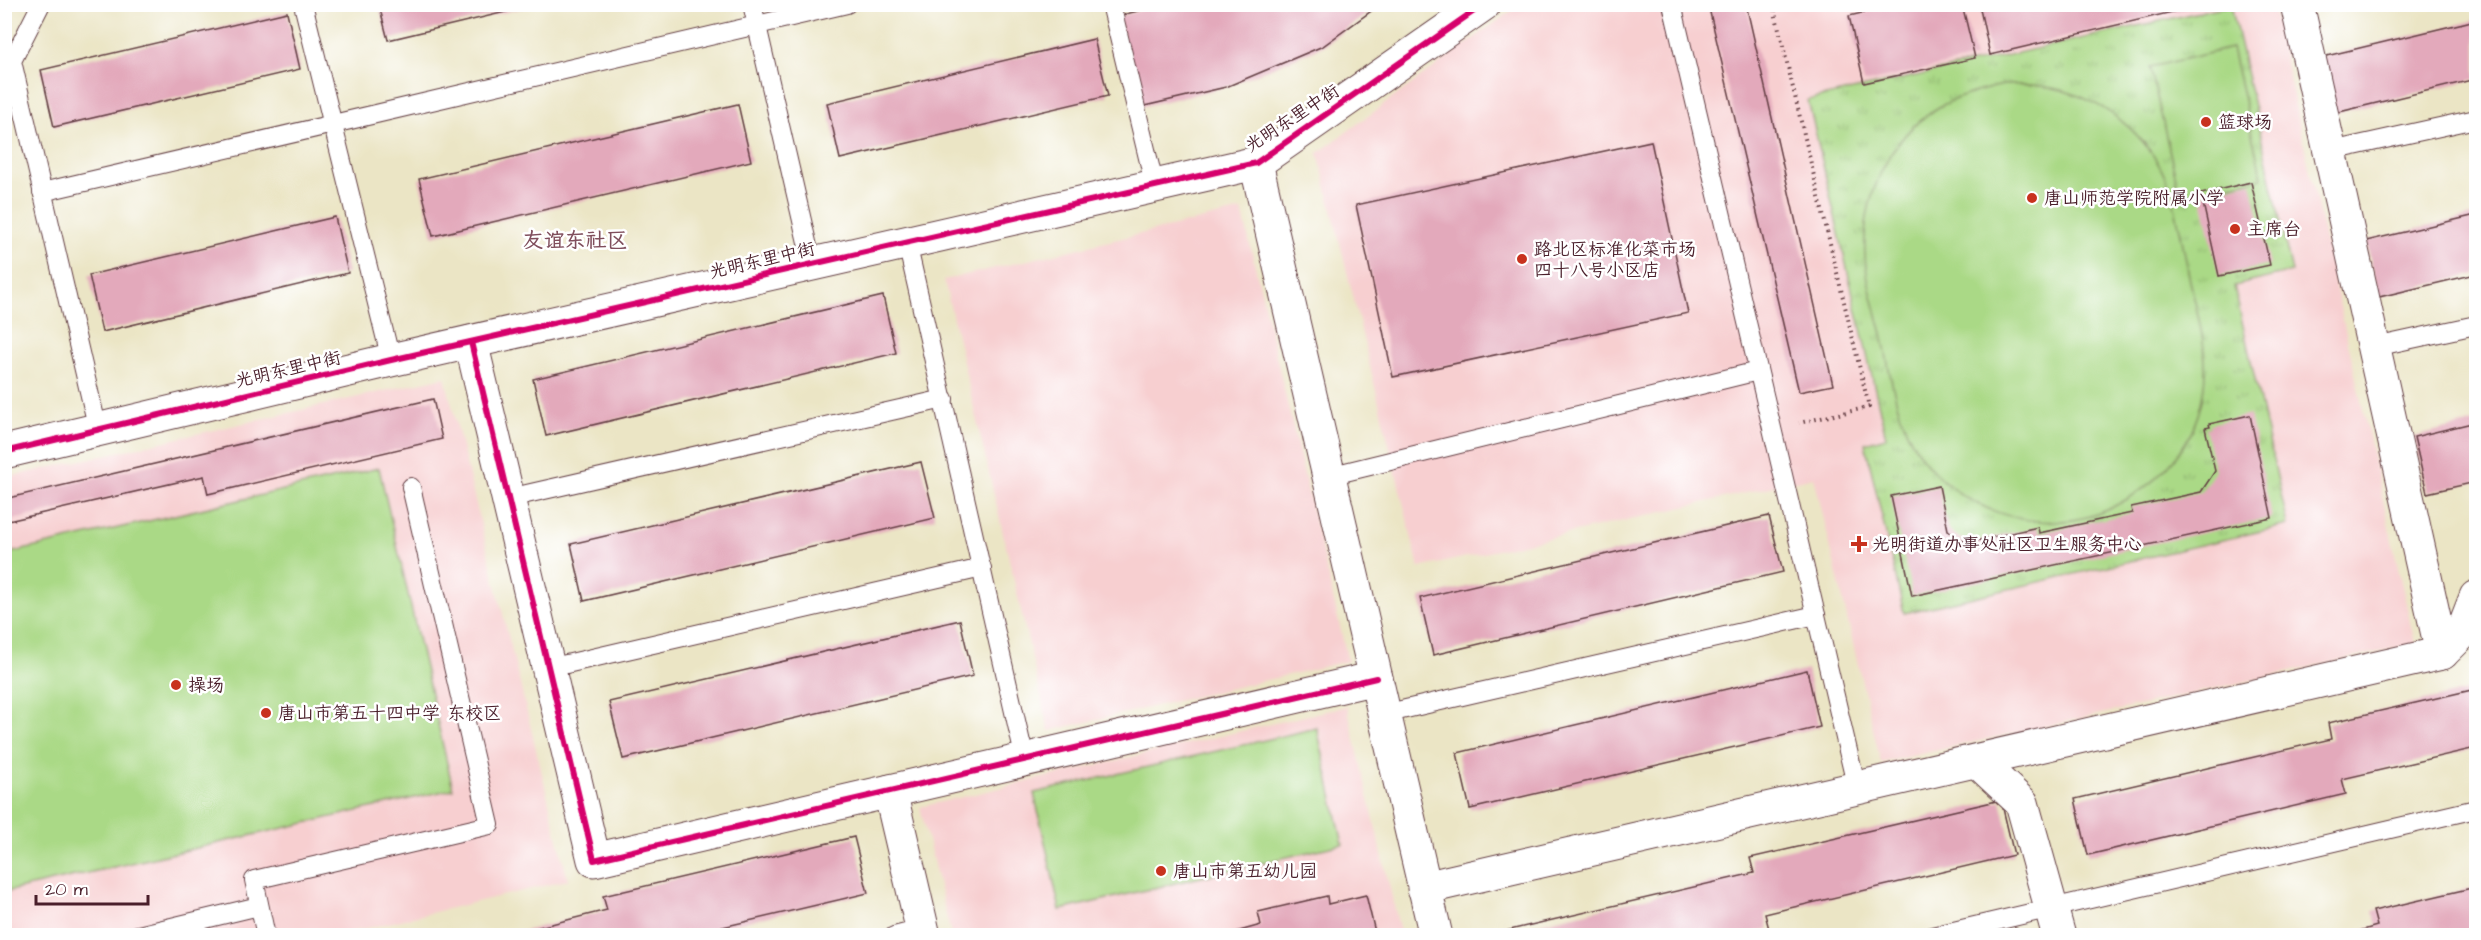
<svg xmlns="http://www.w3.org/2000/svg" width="2481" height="940" viewBox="0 0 2481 940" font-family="'Architects Daughter','LXGW WenKai TC',sans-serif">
<defs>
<pattern id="park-tufts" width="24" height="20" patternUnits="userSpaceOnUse" patternTransform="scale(1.5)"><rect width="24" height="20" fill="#aad986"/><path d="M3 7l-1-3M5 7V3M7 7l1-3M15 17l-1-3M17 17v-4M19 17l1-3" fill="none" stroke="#94ba74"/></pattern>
</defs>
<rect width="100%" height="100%" fill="#fff"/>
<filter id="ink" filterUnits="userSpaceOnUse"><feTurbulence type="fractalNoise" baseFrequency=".0167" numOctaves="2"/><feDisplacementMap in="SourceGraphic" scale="12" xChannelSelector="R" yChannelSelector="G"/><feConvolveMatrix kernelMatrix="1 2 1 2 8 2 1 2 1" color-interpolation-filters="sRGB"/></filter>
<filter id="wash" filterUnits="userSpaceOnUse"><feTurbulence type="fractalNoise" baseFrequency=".008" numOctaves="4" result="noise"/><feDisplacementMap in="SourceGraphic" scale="24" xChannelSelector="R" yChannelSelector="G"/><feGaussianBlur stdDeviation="1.35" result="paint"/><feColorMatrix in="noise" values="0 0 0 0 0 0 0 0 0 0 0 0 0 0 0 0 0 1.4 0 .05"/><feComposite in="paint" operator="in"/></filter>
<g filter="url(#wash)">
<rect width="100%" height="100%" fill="#ebe5c5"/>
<g fill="#f7cfd0">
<path d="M 1519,5 L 2273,5 L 2415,644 L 1881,763 L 1814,477 L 1419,568 L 1318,153 Z"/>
<path d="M 1242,210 L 1348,661 L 1049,731 L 944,280 Z"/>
<path d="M 445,377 L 568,880 L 339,935 L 5,935 L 4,478 Z"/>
<path d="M 1347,706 L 1401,935 L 951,935 L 920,807 Z"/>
</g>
<path fill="url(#park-tufts)" stroke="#7a7c58" stroke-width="1.5" d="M 2231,5 L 2292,272 L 2234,286 L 2288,525 L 1904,613 L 1865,443 L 1886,437 L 1808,100 Z"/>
<g fill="#aad986" stroke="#7a7c58" stroke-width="1.5">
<path d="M 2232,48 L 2262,178 L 2180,196 L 2150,67 Z"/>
<path d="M 2003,85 C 2016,85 2029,84 2041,86 C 2098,94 2151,133 2170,190 C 2179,219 2184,251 2190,281 C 2201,327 2213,367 2198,415 C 2184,458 2151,488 2111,508 C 2044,541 1953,511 1915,447 C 1895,413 1890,372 1882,334 C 1876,309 1866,281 1865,255 C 1862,198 1888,137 1939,107 C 1959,96 1981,90 2003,85 Z"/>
<path d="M 379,468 L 453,789 L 5,892 L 5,554 Z"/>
<path d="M 1317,728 L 1343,844 L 1060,910 L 1034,793 Z"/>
</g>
<g id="blocks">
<g fill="#e3a9bb">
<path d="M 1165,4 L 1378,4 L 1378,6 L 1323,46 L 1226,87 L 1140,107 L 1118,16 Z"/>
<path d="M 1708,4 L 1746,4 L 1833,385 L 1799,392 Z"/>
<path d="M 1900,4 L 1962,4 L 1975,58 L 1864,83 L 1849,16 Z"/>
<path d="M 1998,4 L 2202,4 L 2202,5 L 1990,55 L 1980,9 Z"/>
<path d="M 379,5 L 535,5 L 388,40 Z"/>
<path d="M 287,12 L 300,69 L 54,127 L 41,70 Z"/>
<path d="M 2476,20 L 2476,79 L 2335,113 L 2322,57 Z"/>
<path d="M 1094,39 L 1108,96 L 840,159 L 827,103 Z"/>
<path d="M 738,104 L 751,161 L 433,236 L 419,179 Z"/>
<path d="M 1651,141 L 1688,313 L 1393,377 L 1356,205 Z"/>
<path d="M 2251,182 L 2270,265 L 2219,276 L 2201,194 Z"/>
<path d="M 2476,215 L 2476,274 L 2379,297 L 2366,241 Z"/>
<path d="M 335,217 L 348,273 L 102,332 L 89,275 Z"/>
<path d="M 883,296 L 896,353 L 546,436 L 533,379 Z"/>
<path d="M 433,399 L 442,439 L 208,494 L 204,476 L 4,522 L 4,499 Z"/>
<path d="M 2250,415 L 2272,518 L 1912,596 L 1891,496 L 1939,486 L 1948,530 L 1967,543 L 2038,527 L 2039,533 L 2132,513 L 2131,507 L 2201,492 L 2215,471 L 2205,428 L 2210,427 L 2209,424 Z"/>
<path d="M 2476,422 L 2476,482 L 2427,493 L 2414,437 Z"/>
<path d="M 921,462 L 935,518 L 584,601 L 571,544 Z"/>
<path d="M 1769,516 L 1783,572 L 1433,655 L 1420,598 Z"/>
<path d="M 960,620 L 973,676 L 623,759 L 609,702 Z"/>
<path d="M 1807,670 L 1820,727 L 1470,809 L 1457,753 Z"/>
<path d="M 2476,689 L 2476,748 L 2342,779 L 2346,794 L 2088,855 L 2075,799 L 2331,739 L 2328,723 Z"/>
<path d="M 2001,800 L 2014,855 L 1765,914 L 1769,929 L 1741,936 L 1498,936 L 1497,933 L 1754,873 L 1750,858 Z"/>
<path d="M 854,837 L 868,893 L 684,936 L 504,936 L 607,910 L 603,896 Z"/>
<path d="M 2476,887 L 2476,936 L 2342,936 L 2377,926 L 2373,911 Z"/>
<path d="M 1366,895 L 1376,936 L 1222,936 L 1261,925 L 1258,912 L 1327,896 L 1328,904 Z"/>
</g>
</g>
</g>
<g filter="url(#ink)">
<use href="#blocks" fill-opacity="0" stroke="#623d42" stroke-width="1.5"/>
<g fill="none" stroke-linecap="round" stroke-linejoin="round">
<defs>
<g id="lane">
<path d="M 41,4 L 12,61 L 98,430"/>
<path d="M 303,4 L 391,360"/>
<path d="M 752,4 L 812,264"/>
<path d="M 1111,4 L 1155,187"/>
<path d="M 1672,4 L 1857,789"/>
<path d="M 2331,151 L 2476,119"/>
<path d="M 42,192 L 847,4"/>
<path d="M 907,243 L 1025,760"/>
<path d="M 2375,347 L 2476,325"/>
<path d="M 1329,476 L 1758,371"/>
<path d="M 509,498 L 944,399"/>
<path d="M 549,668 L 982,568"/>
<path d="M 1384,714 L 1816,615"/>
<path d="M 134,936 L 259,906"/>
<path d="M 266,936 L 254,880 L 490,825 L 411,487"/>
<path d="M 894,936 L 922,929"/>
<path d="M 1932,936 L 2476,809"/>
</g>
<g id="street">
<path d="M 2297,4 L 2442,653"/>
<path d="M 1256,163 L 1436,936"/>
<path d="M 471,342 L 594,860 L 1376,678"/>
<path d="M 4,452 L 391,360 L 1256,163 L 1484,4"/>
<path d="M 1977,761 L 2022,803 L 2059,936"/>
<path d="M 890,791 L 924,936"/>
<path d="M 1424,888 L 2442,653 L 2462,633 L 2476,597"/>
</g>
</defs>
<use href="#lane" stroke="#623d42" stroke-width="20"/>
<use href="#street" stroke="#623d42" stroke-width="35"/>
<g stroke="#623d42" stroke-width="4" stroke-dasharray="1.5 4.5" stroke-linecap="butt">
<path d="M 1773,4 L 1869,407 L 1799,423"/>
<path d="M 1775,10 L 1802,4"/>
</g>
<use href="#lane" stroke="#fff" stroke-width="18"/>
<use href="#street" stroke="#fff" stroke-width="33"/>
<defs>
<g id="cycleway">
<path d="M 471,342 L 594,860 L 1376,678"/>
<path d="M 4,452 L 391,360 L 1256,163 L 1484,4"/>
</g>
</defs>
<use href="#cycleway" stroke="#fff" stroke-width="10"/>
<use href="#cycleway" stroke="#d6006c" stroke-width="6"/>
</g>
</g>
<g fill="#c8321e" stroke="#fff" stroke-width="2">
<circle cx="2206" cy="122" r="6"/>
<circle cx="2032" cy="198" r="6"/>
<circle cx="2235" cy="229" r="6"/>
<circle cx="1522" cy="259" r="6"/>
<path d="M1856 535h6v6h6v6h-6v6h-6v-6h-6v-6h6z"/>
<circle cx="176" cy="685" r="6"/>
<circle cx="266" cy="713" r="6"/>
<circle cx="1161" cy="871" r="6"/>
</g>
<g text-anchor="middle" stroke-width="5" stroke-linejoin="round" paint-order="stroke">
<g font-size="18" fill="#4a1f2b" stroke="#fff">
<text transform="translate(1292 118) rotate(-33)" y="6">光明东里中街</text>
<text transform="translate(762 260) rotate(-13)" y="6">光明东里中街</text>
<text transform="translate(288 369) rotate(-13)" y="6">光明东里中街</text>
</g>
<g font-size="18" fill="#4a1f2b" stroke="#fff" text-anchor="start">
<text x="2218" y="128">篮球场</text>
<text x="2044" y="204">唐山师范学院附属小学</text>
<text x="2247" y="235">主席台</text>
<text x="1534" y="255">路北区标准化菜市场<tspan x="1534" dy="21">四十八号小区店</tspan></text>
<text x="1872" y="550">光明街道办事处社区卫生服务中心</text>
<text x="188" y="691">操场</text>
<text x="278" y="719">唐山市第五十四中学 东校区</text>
<text x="1173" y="877">唐山市第五幼儿园</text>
</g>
<g font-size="21" font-weight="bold" fill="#804f5d" stroke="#fff">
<text x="575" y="247">友谊东社区</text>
</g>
</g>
<rect width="2481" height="940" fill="none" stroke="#fff" stroke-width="24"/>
<path d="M36 895v9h112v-9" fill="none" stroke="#4a1f2b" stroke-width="3"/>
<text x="45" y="895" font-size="18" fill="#4a1f2b" stroke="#ffffff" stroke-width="4.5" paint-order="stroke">20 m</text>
</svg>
